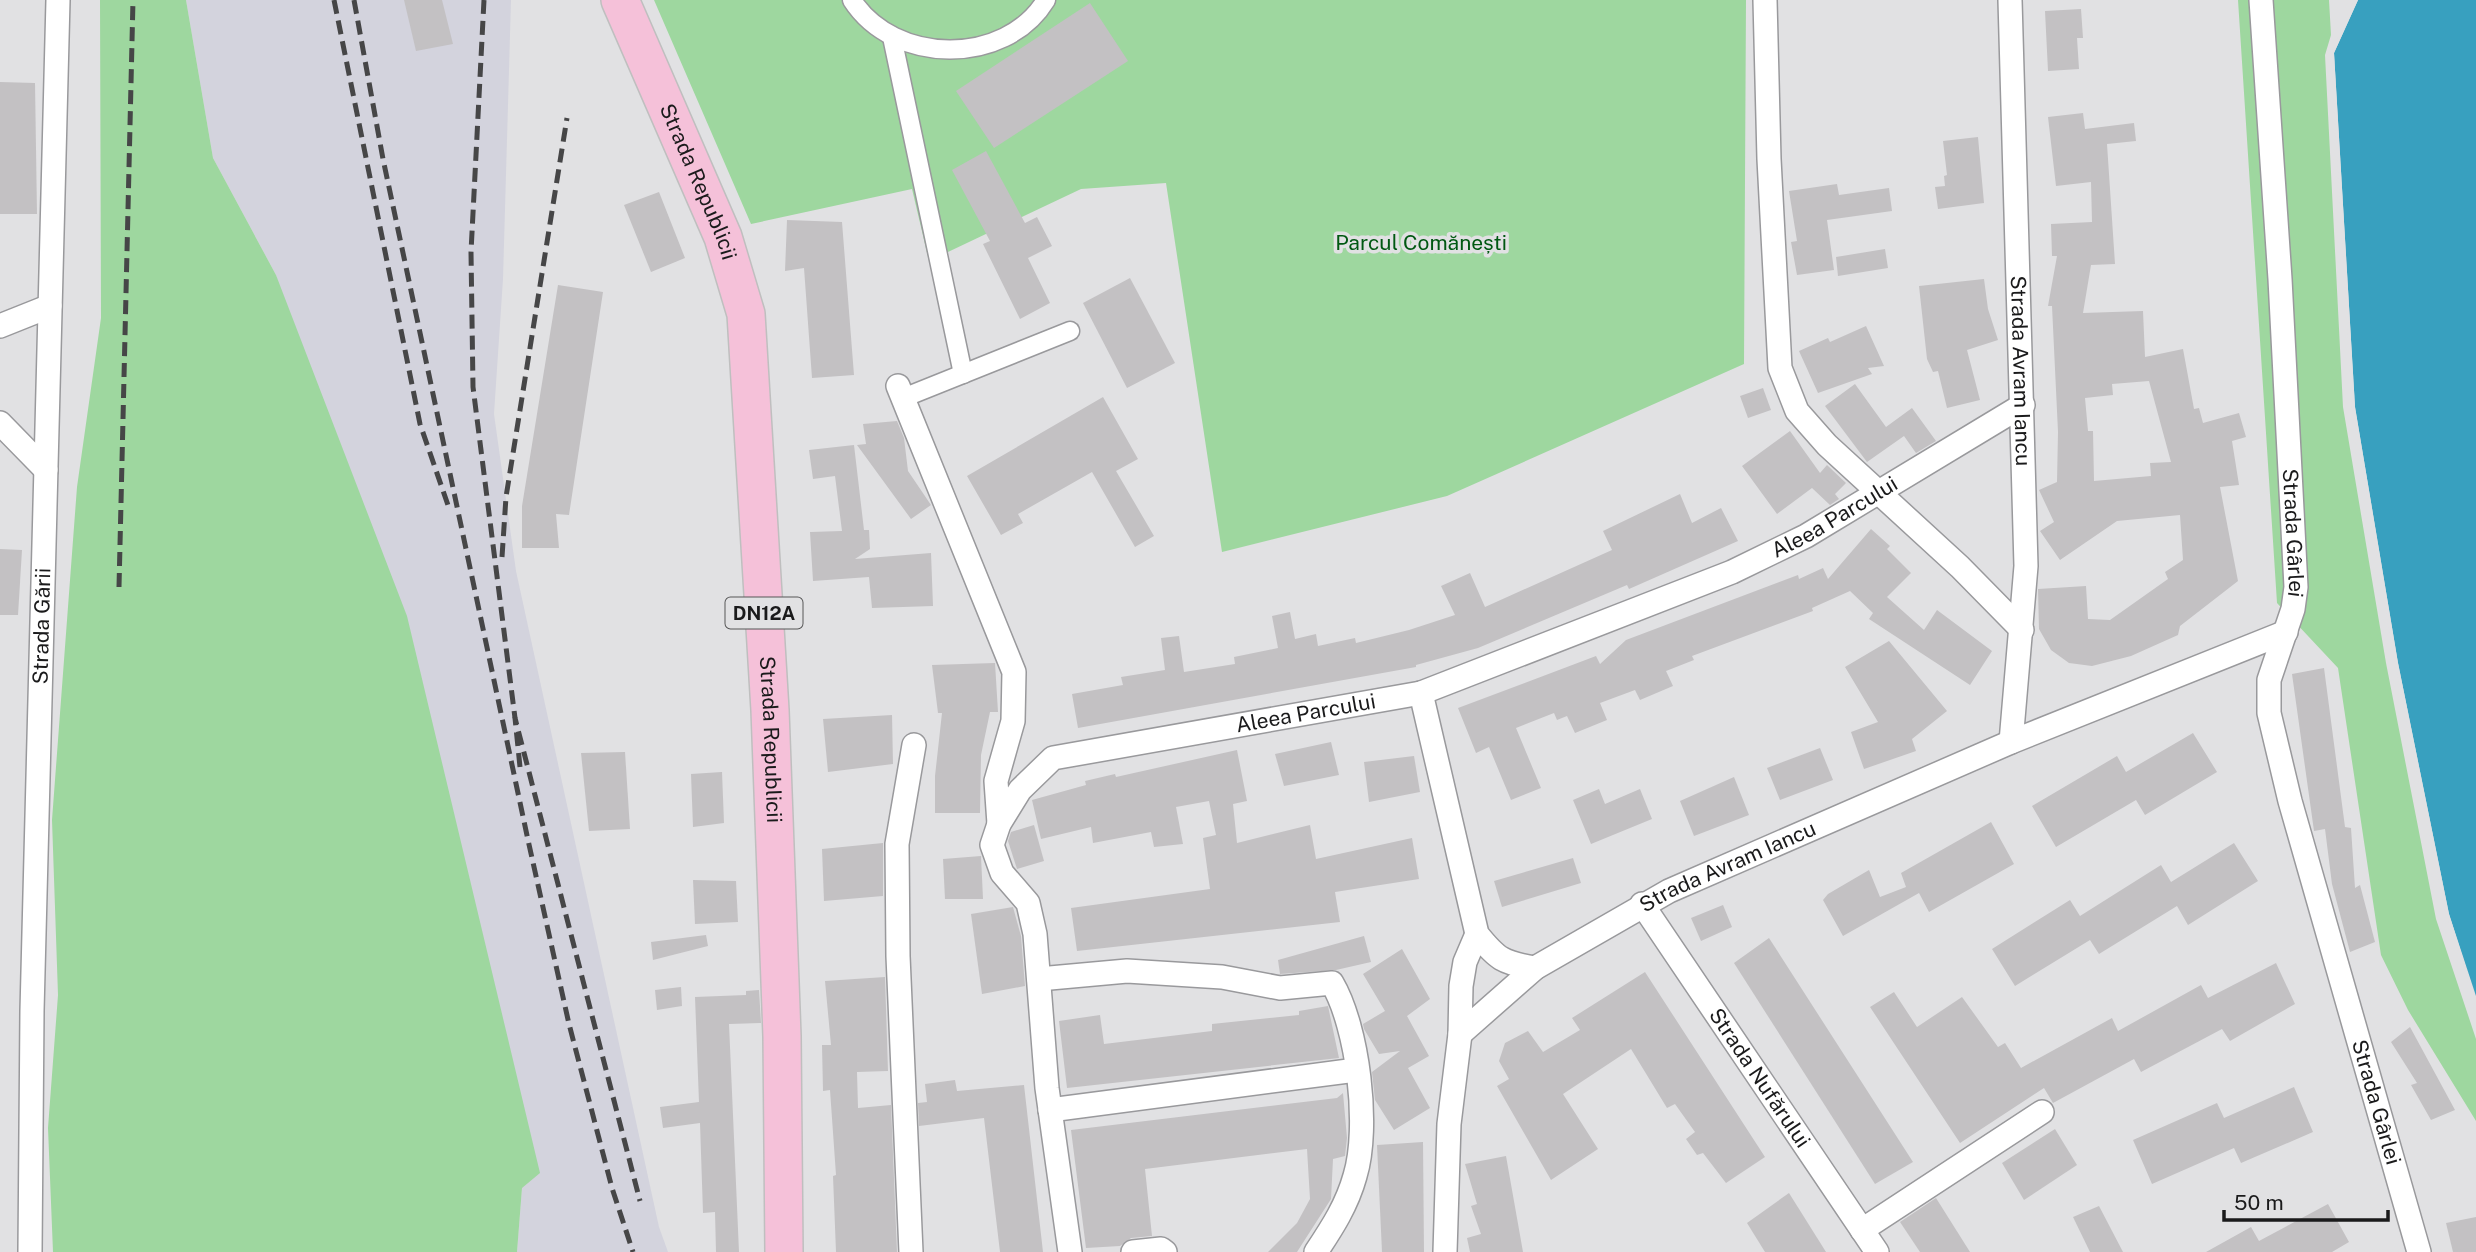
<svg xmlns="http://www.w3.org/2000/svg" width="2476" height="1252" viewBox="0 0 2476 1252" font-family="'Public Sans',sans-serif">
<rect width="100%" height="100%" fill="#e1e1e3"/>
<path fill="#d3d3dd" d="M 186,0 L 511,0 L 503,279 L 494,414 L 516,571 L 659,1227 L 668,1252 L 517,1252 L 522,1188 L 276,275 L 213,158 Z"/>
<g fill="#9ed79f">
<path d="M 100,0 L 186,0 L 213,158 L 276,275 L 407,616 L 540,1173 L 522,1188 L 517,1252 L 53,1252 L 48,1128 L 58,995 L 52,820 L 77,487 L 101,318 Z"/>
<path d="M 654,0 L 1746,0 L 1744,364 L 1447,496 L 1222,552 L 1166,183 L 1081,189 L 929,261 L 912,189 L 751,224 Z"/>
<path d="M 2238,0 L 2329,0 L 2331,35 L 2325,55 L 2343,407 L 2386,663 L 2436,919 L 2476,1039 L 2476,1121 L 2408,1010 L 2381,955 L 2338,668 L 2277,603 Z"/>
</g>
<path fill="#38a0bf" d="M 2358,0 L 2476,0 L 2476,996 L 2449,914 L 2398,663 L 2355,407 L 2334,53 Z"/>
<path fill="#e1e1e3" d="M 2354,0 L 2358,0 L 2334,53 L 2355,407 L 2398,663 L 2449,914 L 2476,999 L 2446,915 L 2395,664 L 2352,408 L 2331,53 Z"/>
<g fill="#c3c1c3" fill-rule="evenodd">
<path d="M 404,0 L 442,0 L 453,44 L 416,51 Z"/>
<path d="M 1090,3 L 1128,61 L 994,148 L 956,91 Z"/>
<path d="M 2081,9 L 2083,38 L 2077,38 L 2079,69 L 2048,71 L 2045,11 Z"/>
<path d="M 0,82 L 35,83 L 37,214 L 0,214 Z"/>
<path d="M 2083,113 L 2085,129 L 2134,123 L 2136,141 L 2107,144 L 2115,264 L 2091,265 L 2083,313 L 2143,311 L 2145,357 L 2183,349 L 2194,409 L 2199,408 L 2203,423 L 2239,413 L 2246,437 L 2232,441 L 2239,485 L 2220,487 L 2238,581 L 2180,626 L 2178,635 L 2131,656 L 2092,666 L 2069,663 L 2051,650 L 2039,629 L 2038,589 L 2086,586 L 2088,619 L 2110,620 L 2168,579 L 2165,572 L 2183,560 L 2180,515 L 2117,521 L 2060,560 L 2040,531 L 2054,522 L 2039,490 L 2057,482 L 2058,432 L 2052,306 L 2048,306 L 2057,256 L 2052,256 L 2051,224 L 2092,222 L 2091,182 L 2056,186 L 2048,117 ZM 2149,381 L 2171,462 L 2150,463 L 2151,476 L 2094,481 L 2093,431 L 2088,431 L 2085,398 L 2113,395 L 2112,384 Z"/>
<path d="M 1978,137 L 1984,203 L 1938,209 L 1935,187 L 1945,186 L 1944,176 L 1947,175 L 1943,141 Z"/>
<path d="M 986,151 L 1025,223 L 1037,217 L 1052,246 L 1028,258 L 1050,303 L 1020,319 L 983,244 L 990,241 L 952,170 Z"/>
<path d="M 1837,184 L 1839,195 L 1889,188 L 1892,211 L 1827,220 L 1834,270 L 1797,275 L 1791,242 L 1797,241 L 1789,191 Z"/>
<path d="M 659,192 L 685,258 L 651,272 L 624,205 Z"/>
<path d="M 787,220 L 842,222 L 854,375 L 812,378 L 804,268 L 785,271 Z"/>
<path d="M 1885,249 L 1888,268 L 1838,276 L 1836,257 Z"/>
<path d="M 1130,278 L 1175,363 L 1127,388 L 1083,303 Z"/>
<path d="M 1984,279 L 1988,309 L 1998,340 L 1967,350 L 1980,400 L 1947,408 L 1938,371 L 1933,372 L 1927,359 L 1919,286 Z"/>
<path d="M 558,285 L 603,292 L 569,515 L 556,514 L 559,548 L 522,548 L 522,506 Z"/>
<path d="M 1866,326 L 1884,366 L 1868,368 L 1872,374 L 1818,393 L 1799,351 L 1828,338 L 1830,342 Z"/>
<path d="M 1855,384 L 1886,427 L 1912,408 L 1936,441 L 1916,453 L 1904,436 L 1867,462 L 1825,406 Z"/>
<path d="M 1763,388 L 1771,410 L 1748,418 L 1740,396 Z"/>
<path d="M 1103,397 L 1138,459 L 1116,471 L 1154,536 L 1135,547 L 1092,472 L 1018,514 L 1023,523 L 1001,535 L 967,476 Z"/>
<path d="M 897,421 L 904,438 L 908,471 L 931,505 L 911,519 L 857,445 L 866,444 L 863,424 Z"/>
<path d="M 1790,431 L 1820,473 L 1827,465 L 1846,483 L 1835,494 L 1839,499 L 1830,505 L 1812,488 L 1777,514 L 1742,466 Z"/>
<path d="M 854,445 L 864,530 L 869,530 L 870,549 L 855,559 L 931,553 L 933,606 L 872,608 L 869,577 L 813,581 L 810,532 L 842,531 L 835,476 L 813,479 L 809,450 Z"/>
<path d="M 1680,494 L 1692,523 L 1721,508 L 1738,541 L 1629,589 L 1627,585 L 1478,648 L 1416,665 L 1416,667 L 1078,728 L 1072,694 L 1123,685 L 1121,677 L 1165,670 L 1161,638 L 1179,636 L 1184,672 L 1235,664 L 1234,657 L 1278,648 L 1272,616 L 1290,612 L 1295,639 L 1316,634 L 1318,646 L 1355,638 L 1356,643 L 1409,630 L 1455,615 L 1441,586 L 1470,573 L 1485,607 L 1612,550 L 1603,531 Z"/>
<path d="M 1871,529 L 1890,546 L 1887,549 L 1911,573 L 1887,597 L 1924,630 L 1937,610 L 1992,651 L 1970,685 L 1869,619 L 1873,613 L 1850,591 L 1812,608 L 1813,611 L 1692,656 L 1694,660 L 1666,671 L 1673,686 L 1640,700 L 1635,690 L 1600,703 L 1607,720 L 1575,733 L 1567,716 L 1557,720 L 1554,713 L 1516,728 L 1541,788 L 1511,800 L 1489,747 L 1476,753 L 1458,708 L 1596,656 L 1600,664 L 1626,640 L 1798,575 L 1799,579 L 1823,568 L 1828,579 Z"/>
<path d="M 0,549 L 22,550 L 18,615 L 0,615 Z"/>
<path d="M 1889,641 L 1947,711 L 1912,739 L 1916,751 L 1864,769 L 1851,732 L 1878,722 L 1845,667 Z"/>
<path d="M 995,663 L 998,712 L 990,712 L 981,755 L 980,813 L 935,813 L 935,776 L 942,713 L 938,713 L 932,665 Z"/>
<path d="M 2324,668 L 2345,827 L 2351,828 L 2355,888 L 2360,885 L 2375,942 L 2350,952 L 2332,884 L 2325,829 L 2314,831 L 2292,674 Z"/>
<path d="M 892,715 L 893,764 L 828,772 L 823,719 Z"/>
<path d="M 2193,733 L 2217,772 L 2145,815 L 2136,800 L 2056,847 L 2032,806 L 2117,756 L 2126,772 Z"/>
<path d="M 1331,742 L 1339,775 L 1284,786 L 1275,754 Z"/>
<path d="M 1820,748 L 1833,780 L 1780,800 L 1767,768 Z"/>
<path d="M 1237,750 L 1247,801 L 1233,804 L 1237,843 L 1310,825 L 1316,859 L 1412,838 L 1419,879 L 1335,892 L 1340,922 L 1077,951 L 1071,908 L 1210,889 L 1203,838 L 1216,835 L 1209,801 L 1176,807 L 1183,844 L 1154,847 L 1151,832 L 1093,843 L 1091,827 L 1041,839 L 1032,800 L 1086,785 L 1085,781 L 1115,774 L 1116,777 Z"/>
<path d="M 625,752 L 630,829 L 589,831 L 581,753 Z"/>
<path d="M 1414,756 L 1420,792 L 1369,802 L 1364,762 Z"/>
<path d="M 722,772 L 724,823 L 693,827 L 691,774 Z"/>
<path d="M 1734,777 L 1749,815 L 1694,836 L 1680,801 Z"/>
<path d="M 1599,789 L 1605,804 L 1640,789 L 1652,819 L 1591,844 L 1573,800 Z"/>
<path d="M 1991,822 L 2014,864 L 1929,912 L 1919,893 L 1843,936 L 1823,900 L 1828,894 L 1869,870 L 1880,897 L 1906,887 L 1901,873 Z"/>
<path d="M 1034,825 L 1044,861 L 1017,869 L 1008,841 L 1011,832 Z"/>
<path d="M 883,843 L 883,896 L 824,901 L 822,849 Z"/>
<path d="M 2234,843 L 2258,881 L 2188,925 L 2177,906 L 2099,954 L 2090,940 L 2015,986 L 1992,949 L 2070,900 L 2080,916 L 2161,865 L 2171,882 Z"/>
<path d="M 981,856 L 983,899 L 945,899 L 943,859 Z"/>
<path d="M 1573,858 L 1581,883 L 1502,907 L 1494,881 Z"/>
<path d="M 693,880 L 736,881 L 738,922 L 695,924 Z"/>
<path d="M 1723,905 L 1732,927 L 1701,941 L 1691,918 Z"/>
<path d="M 1013,907 L 1021,936 L 1025,986 L 982,994 L 971,914 Z"/>
<path d="M 706,935 L 708,946 L 653,960 L 651,942 Z"/>
<path d="M 1364,936 L 1371,962 L 1336,970 L 1280,974 L 1278,960 Z"/>
<path d="M 1769,938 L 1913,1162 L 1875,1184 L 1734,963 Z"/>
<path d="M 1402,949 L 1430,999 L 1407,1016 L 1429,1056 L 1408,1068 L 1430,1108 L 1394,1130 L 1375,1100 L 1372,1072 L 1400,1051 L 1379,1054 L 1364,1029 L 1363,1024 L 1385,1011 L 1363,974 Z"/>
<path d="M 2276,963 L 2295,1004 L 2230,1041 L 2222,1029 L 2141,1072 L 2134,1059 L 2053,1103 L 2044,1088 L 1960,1143 L 1870,1007 L 1894,992 L 1917,1027 L 1962,997 L 1998,1047 L 2005,1043 L 2021,1068 L 2112,1018 L 2118,1031 L 2201,985 L 2208,998 Z"/>
<path d="M 1645,972 L 1765,1157 L 1726,1183 L 1703,1153 L 1697,1155 L 1686,1139 L 1695,1132 L 1675,1104 L 1667,1108 L 1631,1049 L 1563,1094 L 1598,1149 L 1551,1180 L 1497,1086 L 1509,1079 L 1499,1061 L 1505,1043 L 1528,1031 L 1543,1052 L 1580,1030 L 1572,1018 Z"/>
<path d="M 885,977 L 888,1071 L 857,1072 L 858,1108 L 891,1105 L 897,1252 L 836,1252 L 833,1176 L 836,1175 L 830,1090 L 823,1091 L 822,1045 L 831,1045 L 825,981 Z"/>
<path d="M 681,987 L 682,1006 L 657,1010 L 655,990 Z"/>
<path d="M 759,990 L 761,1023 L 729,1024 L 739,1252 L 716,1252 L 715,1212 L 703,1213 L 700,1123 L 663,1128 L 660,1107 L 699,1102 L 695,997 L 746,995 L 746,991 Z"/>
<path d="M 1328,1006 L 1339,1058 L 1067,1088 L 1059,1021 L 1100,1015 L 1104,1044 L 1212,1031 L 1212,1024 L 1299,1015 L 1299,1011 Z"/>
<path d="M 2410,1027 L 2455,1110 L 2431,1120 L 2411,1085 L 2417,1083 L 2391,1042 Z"/>
<path d="M 955,1080 L 957,1091 L 1024,1085 L 1043,1252 L 1000,1252 L 984,1118 L 919,1126 L 918,1103 L 927,1102 L 925,1084 Z"/>
<path d="M 2294,1087 L 2313,1132 L 2241,1163 L 2234,1148 L 2152,1184 L 2133,1140 L 2217,1103 L 2224,1118 Z"/>
<path d="M 1343,1093 L 1347,1138 L 1345,1156 L 1333,1159 L 1331,1199 L 1297,1252 L 1268,1252 L 1297,1223 L 1310,1199 L 1307,1149 L 1145,1169 L 1152,1236 L 1131,1238 L 1120,1246 L 1086,1248 L 1071,1130 L 1337,1098 Z"/>
<path d="M 2055,1129 L 2077,1165 L 2024,1200 L 2002,1163 Z"/>
<path d="M 1423,1142 L 1424,1252 L 1382,1252 L 1377,1145 Z"/>
<path d="M 1506,1156 L 1523,1252 L 1470,1252 L 1467,1238 L 1481,1234 L 1471,1206 L 1477,1204 L 1465,1164 Z"/>
<path d="M 1789,1193 L 1826,1252 L 1765,1252 L 1747,1223 Z"/>
<path d="M 1936,1198 L 1970,1252 L 1920,1252 L 1900,1222 Z"/>
<path d="M 2328,1204 L 2349,1242 L 2332,1252 L 2206,1252 L 2251,1227 L 2259,1241 Z"/>
<path d="M 2099,1206 L 2123,1252 L 2090,1252 L 2073,1217 Z"/>
<path d="M 2476,1217 L 2476,1252 L 2453,1252 L 2446,1223 Z"/>
</g>
<g fill="none" stroke-linecap="round" stroke-linejoin="round">
<defs>
<g id="pedestrian">
<path d="M 852,0 C 894,65 1005,67 1046,0"/>
<path d="M 892,37 L 963,374"/>
<path d="M 903,398 L 1070,331"/>
</g>
<g id="minor">
<path d="M 1765,0 L 1769,159 L 1780,368 L 1797,411 L 1827,445 L 1960,567 L 2022,630"/>
<path id="s1" d="M 2010,0 L 2026,566 L 2011,742"/>
<path id="s2" d="M 2261,0 L 2280,279 L 2296,587 L 2293,609 L 2269,680 L 2269,713 L 2290,801 L 2419,1252"/>
<path d="M 0,326 L 50,306"/>
<path d="M 898,386 L 1014,672 L 1013,721 L 996,781 L 999,824"/>
<path d="M 0,423 L 46,470"/>
<path d="M 1421,693 L 1477,934 C 1497,959 1503,963 1535,968"/>
<path id="s3" d="M 1642,904 L 1877,1252"/>
<path d="M 1039,979 L 1127,971 L 1222,977 L 1280,988 L 1332,983 C 1358,1027 1370,1127 1355,1176 C 1347,1205 1332,1228 1316,1252"/>
<path id="s4" d="M 1460,1034 L 1535,968 L 1669,891 L 2011,742 L 2286,632"/>
<path d="M 1050,1110 L 1356,1070"/>
<path d="M 1862,1230 L 2042,1112"/>
<path id="s5" d="M 30,1252 L 32,1011 L 58,0"/>
<path d="M 911,1252 L 898,956 L 897,844 L 914,745"/>
<path id="s6" d="M 1070,1252 L 1047,1088 L 1035,934 L 1028,903 L 1002,873 L 992,845 L 999,824 L 1020,790 L 1053,758 L 1421,693 L 1732,572 L 1806,536 L 2023,405"/>
<path d="M 1133,1252 L 1161,1249 L 1165,1252"/>
<path d="M 1445,1252 L 1449,1124 L 1460,1034 L 1461,986 L 1465,962 L 1477,934"/>
</g>
<g id="primary">
<path id="s7" d="M 620,0 L 723,237 L 746,314 L 770,710 L 782,1036 L 784,1252"/>
</g>
</defs>
<use href="#pedestrian" stroke="#99999c" stroke-width="21"/>
<use href="#minor" stroke="#99999c" stroke-width="26"/>
<use href="#primary" stroke="#bfbfbf" stroke-width="40"/>
<use href="#pedestrian" stroke="#fff" stroke-width="18"/>
<use href="#minor" stroke="#fff" stroke-width="23"/>
<use href="#primary" stroke="#f5c1d9" stroke-width="37"/>
<g stroke="#464647" stroke-width="5" stroke-dasharray="14 7" stroke-linecap="butt">
<path d="M 334,0 L 420,424 L 449,508"/>
<path d="M 354,0 L 383,159 L 528,840 L 569,1024 L 612,1188 L 633,1252"/>
<path d="M 484,0 L 471,252 L 473,387 L 515,718"/>
<path d="M 502,557 L 506,497 L 567,118"/>
<path d="M 119,587 L 133,0"/>
<path d="M 520,767 L 515,718 L 640,1201"/>
</g>
</g>
<g text-anchor="middle" stroke-width="7" stroke-linejoin="round" paint-order="stroke">
<rect fill="#e1e1e3" stroke="#565657" stroke-width="2" x="725.5" y="597.5" width="77" height="31" rx="5"/>
<g font-size="19" font-weight="bold" fill="#1a1a1b">
<text x="764" y="620">DN12A</text>
</g>
<g font-size="21" fill="#1a1a1b" stroke="#e1e1e3">
<text dy="7" stroke="none"><textPath href="#s7" startOffset="198">Strada Republicii</textPath></text>
<text dy="7" stroke="none"><textPath href="#s1" startOffset="371">Strada Avram Iancu</textPath></text>
<text dy="7" stroke="none"><textPath href="#s6" startOffset="1353">Aleea Parcului</textPath></text>
<text dy="7" stroke="none"><textPath href="#s2" startOffset="534">Strada Gârlei</textPath></text>
<text dy="7" stroke="none"><textPath href="#s5" startOffset="626">Strada Gării</textPath></text>
<text dy="7" stroke="none"><textPath href="#s6" startOffset="786">Aleea Parcului</textPath></text>
<text dy="7" stroke="none"><textPath href="#s7" startOffset="765">Strada Republicii</textPath></text>
<text dy="7" stroke="none"><textPath href="#s4" startOffset="318">Strada Avram Iancu</textPath></text>
<text dy="7" stroke="none"><textPath href="#s3" startOffset="210">Strada Nufărului</textPath></text>
<text dy="7" stroke="none"><textPath href="#s2" startOffset="1122">Strada Gârlei</textPath></text>
</g>
<g font-size="21" fill="#005812" stroke="#e1e1e3">
<text x="1421" y="250">Parcul Comănești</text>
</g>
</g>
<path d="M2224 1210v10h164v-10" fill="none" stroke="#1a1a1b" stroke-width="3.5"/>
<text x="2234" y="1210" font-size="21" fill="#1a1a1b" stroke="#e1e1e3" stroke-width="5" paint-order="stroke">50 m</text>
</svg>
